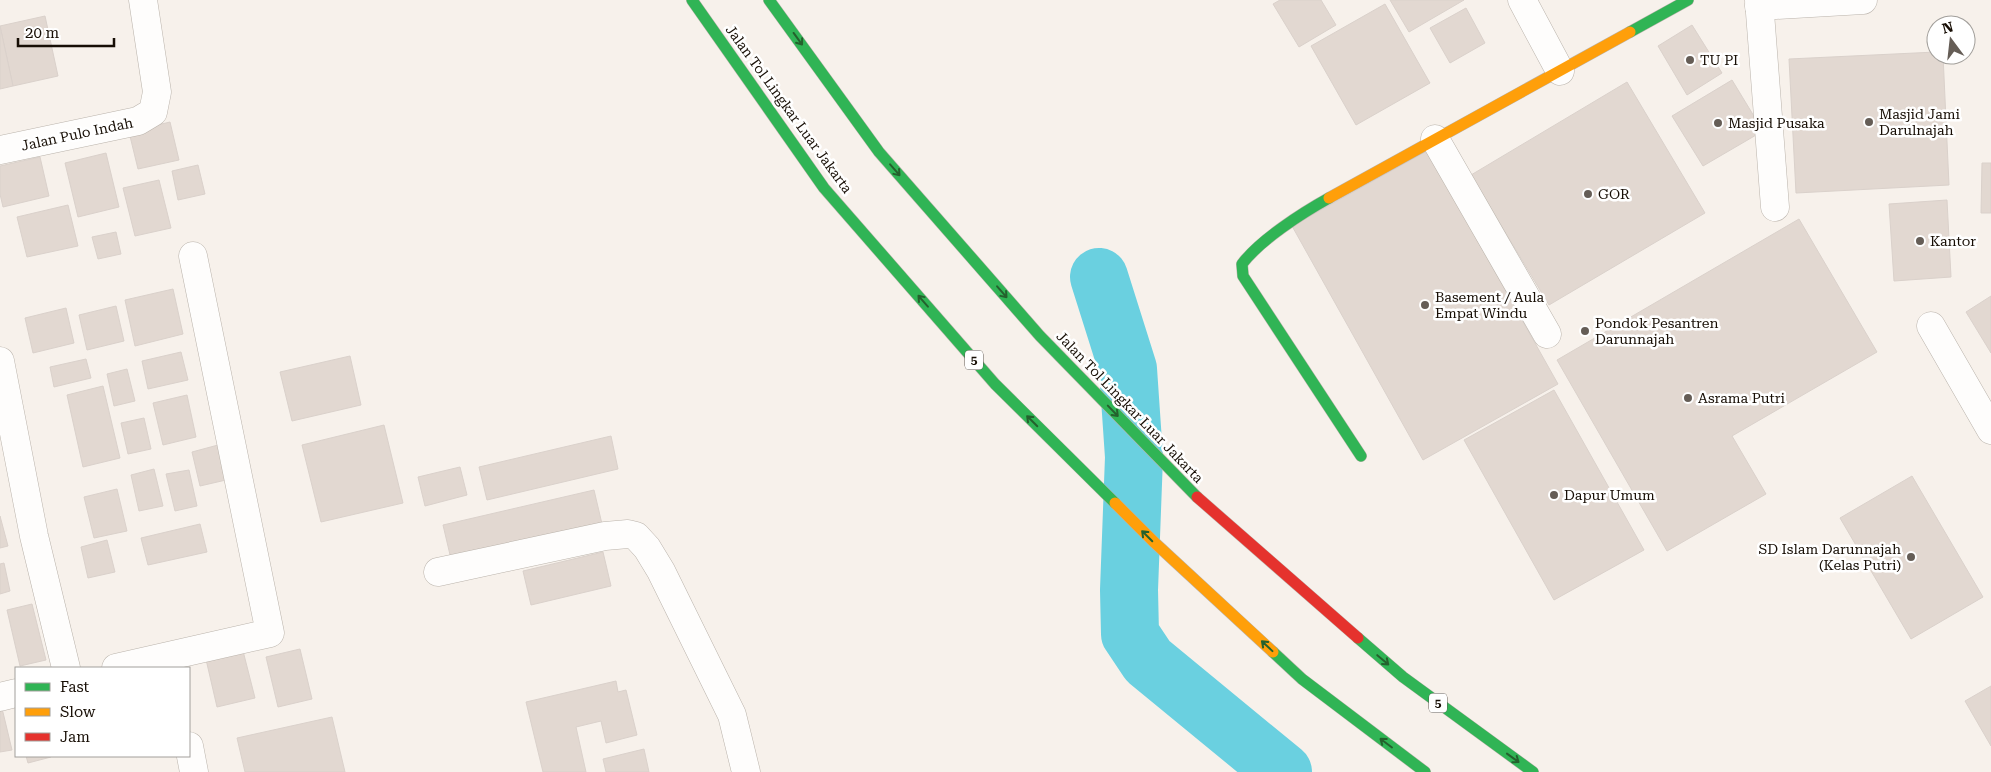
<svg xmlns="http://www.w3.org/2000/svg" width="1991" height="772" viewBox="0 0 1991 772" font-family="'Roboto Serif',serif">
<rect width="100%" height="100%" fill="#f7f1eb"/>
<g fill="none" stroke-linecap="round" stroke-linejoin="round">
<path stroke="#6ad0e0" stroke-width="58" d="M 1099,277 L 1128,369 L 1134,457 L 1129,590 L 1130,634 L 1148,661 L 1283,772"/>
</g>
<g fill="#e2d8d1" stroke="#dad1cb">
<path d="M 1280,0 L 1321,0 L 1336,25 L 1299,47 L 1273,4 Z"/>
<path d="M 1390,0 L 1464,0 L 1409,32 Z"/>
<path d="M 1385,4 L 1430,83 L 1356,125 L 1311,46 Z"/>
<path d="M 1466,8 L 1485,43 L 1450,63 L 1430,28 Z"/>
<path d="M 45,16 L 58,76 L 13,86 L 0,26 Z"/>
<path d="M 1692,25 L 1722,73 L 1687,95 L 1658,46 Z"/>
<path d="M 0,26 L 13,86 L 0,89 Z"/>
<path d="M 1936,52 L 1936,55 L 1943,55 L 1949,185 L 1796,193 L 1789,59 Z"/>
<path d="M 1732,80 L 1763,131 L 1703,166 L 1672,116 Z"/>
<path d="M 1627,82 L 1705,213 L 1549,305 L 1471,175 Z"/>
<path d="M 170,122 L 179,160 L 138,169 L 129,132 Z"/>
<path d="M 1427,151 L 1558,384 L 1423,460 L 1292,226 Z"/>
<path d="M 106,153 L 119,207 L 78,217 L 65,163 Z"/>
<path d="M 40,157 L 49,196 L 3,207 L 0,194 L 0,166 Z"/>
<path d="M 1982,163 L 1991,163 L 1991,213 L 1981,213 Z"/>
<path d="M 198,165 L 205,194 L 178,200 L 172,171 Z"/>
<path d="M 159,180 L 171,228 L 135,236 L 123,188 Z"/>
<path d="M 1947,200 L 1951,277 L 1894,281 L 1889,204 Z"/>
<path d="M 68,205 L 78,246 L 27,257 L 17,217 Z"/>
<path d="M 1799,219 L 1877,352 L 1732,436 L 1766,494 L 1667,551 L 1557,360 Z"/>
<path d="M 116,232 L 121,254 L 98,259 L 92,237 Z"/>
<path d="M 173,289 L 183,334 L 135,346 L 125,300 Z"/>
<path d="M 1991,296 L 1991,353 L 1966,312 Z"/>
<path d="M 116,306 L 124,341 L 87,350 L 79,315 Z"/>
<path d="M 66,308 L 74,343 L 33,353 L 25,318 Z"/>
<path d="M 181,352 L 188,380 L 148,389 L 142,361 Z"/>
<path d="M 350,356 L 361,405 L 292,421 L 280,372 Z"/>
<path d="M 86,359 L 91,378 L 54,387 L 50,367 Z"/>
<path d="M 127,369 L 135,401 L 114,406 L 107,374 Z"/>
<path d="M 103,386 L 120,458 L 83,467 L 67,395 Z"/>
<path d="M 1554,390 L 1644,550 L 1554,600 L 1464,440 Z"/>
<path d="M 187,395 L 196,437 L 163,445 L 153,403 Z"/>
<path d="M 144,418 L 151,449 L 128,454 L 121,423 Z"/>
<path d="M 384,425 L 403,503 L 321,522 L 302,445 Z"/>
<path d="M 611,436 L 618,469 L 487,500 L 479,467 Z"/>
<path d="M 218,445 L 226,480 L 200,486 L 192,452 Z"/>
<path d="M 460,467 L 467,495 L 425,506 L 418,477 Z"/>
<path d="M 154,469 L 163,506 L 139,511 L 131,475 Z"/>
<path d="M 189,470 L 197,506 L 175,511 L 166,474 Z"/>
<path d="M 1912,476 L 1983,597 L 1911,639 L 1840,518 Z"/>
<path d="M 117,489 L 127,531 L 94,538 L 84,497 Z"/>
<path d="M 594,490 L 602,524 L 451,559 L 443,525 Z"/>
<path d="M 0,516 L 8,546 L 0,548 Z"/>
<path d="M 200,524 L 207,552 L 148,565 L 141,538 Z"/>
<path d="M 107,540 L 115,572 L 88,578 L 81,547 Z"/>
<path d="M 603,552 L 611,586 L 531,605 L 523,571 Z"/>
<path d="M 4,563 L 10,591 L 0,594 L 0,564 Z"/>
<path d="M 32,604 L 46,660 L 20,666 L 7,610 Z"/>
<path d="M 242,647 L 255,698 L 217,707 L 205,655 Z"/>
<path d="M 300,649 L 312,699 L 278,707 L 266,657 Z"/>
<path d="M 616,681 L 618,692 L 626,690 L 637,735 L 606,743 L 601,721 L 576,727 L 586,772 L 543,772 L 526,702 Z"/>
<path d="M 1991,686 L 1991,746 L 1965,701 Z"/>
<path d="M 1,704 L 12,750 L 0,752 L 0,705 Z"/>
<path d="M 332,717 L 345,772 L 245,772 L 237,738 Z"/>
<path d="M 644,749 L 649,772 L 606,772 L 603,759 Z"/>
<path d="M 26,756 L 50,756 L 51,757 L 28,763 Z"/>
</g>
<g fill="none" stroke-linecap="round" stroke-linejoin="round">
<defs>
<g id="street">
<path d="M 1522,0 L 1560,71"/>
<path d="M 1759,0 L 1775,207"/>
<path d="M 1759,6 L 1863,0"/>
<path d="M 1435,139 L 1547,334"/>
<path d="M 0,150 L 138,121 L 153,112 L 157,92 L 143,0"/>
<path d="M 1931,326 L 1991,430"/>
<path d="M 0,361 L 34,536 L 66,668"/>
<path d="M 438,572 L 605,536 L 628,534 L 636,536 L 647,548 L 661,571 L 732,715 L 746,772"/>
<path d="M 116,668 L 270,633 L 193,256"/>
<path d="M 0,697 L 16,693"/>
<path d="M 189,746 L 194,772"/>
</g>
<g id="fast">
<path d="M 692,0 L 824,188 L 995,384 L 1115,503"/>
<path d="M 769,0 L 879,152 L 1040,336 L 1197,497"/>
<path d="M 1630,32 L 1688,0"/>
<path d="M 1329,198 C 1302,213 1260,240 1242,264 L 1243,276 L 1361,456"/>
<path d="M 1358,638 L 1403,677 L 1533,772"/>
<path d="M 1273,652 L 1302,679 L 1425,772"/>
</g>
<g id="slow">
<path d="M 1329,198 L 1630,32"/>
<path d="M 1115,503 L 1155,543 L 1273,652"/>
</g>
<path id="jam" d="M 1197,497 L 1358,638"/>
</defs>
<use href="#street" stroke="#bab3ab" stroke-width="29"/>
<use href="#fast" stroke="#bab3ab" stroke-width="12"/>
<use href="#slow" stroke="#bab3ab" stroke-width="12"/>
<use href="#jam" stroke="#bab3ab" stroke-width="12"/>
<use href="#street" stroke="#fefdfc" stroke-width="28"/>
<use href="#fast" stroke="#30b455" stroke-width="11"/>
<use href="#slow" stroke="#ff9f0a" stroke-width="11"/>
<use href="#jam" stroke="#e5322d" stroke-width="11"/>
</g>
<defs><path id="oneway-shaft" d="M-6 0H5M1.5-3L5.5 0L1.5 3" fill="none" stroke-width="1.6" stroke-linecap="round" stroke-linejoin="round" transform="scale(1.25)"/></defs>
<g stroke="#24612d">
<use href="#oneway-shaft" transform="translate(798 39) rotate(54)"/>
<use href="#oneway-shaft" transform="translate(895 170) rotate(49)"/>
<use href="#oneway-shaft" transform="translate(1002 292) rotate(49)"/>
<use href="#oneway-shaft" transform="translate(923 301) rotate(-131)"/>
<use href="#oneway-shaft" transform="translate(1113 411) rotate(46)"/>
<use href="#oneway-shaft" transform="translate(1032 421) rotate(-135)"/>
<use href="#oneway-shaft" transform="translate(1147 536) rotate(-135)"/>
<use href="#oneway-shaft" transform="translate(1267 646) rotate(-137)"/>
<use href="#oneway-shaft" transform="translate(1383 660) rotate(40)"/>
<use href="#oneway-shaft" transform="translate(1386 743) rotate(-143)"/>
<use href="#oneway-shaft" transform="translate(1513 758) rotate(36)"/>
</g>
<g fill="#655d56" stroke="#fff" stroke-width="2">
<circle cx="1690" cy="60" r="5"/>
<circle cx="1869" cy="122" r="5"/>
<circle cx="1718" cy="123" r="5"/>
<circle cx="1588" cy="194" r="5"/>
<circle cx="1920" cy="241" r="5"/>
<circle cx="1425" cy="305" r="5"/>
<circle cx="1585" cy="331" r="5"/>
<circle cx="1688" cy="398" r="5"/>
<circle cx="1554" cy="495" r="5"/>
<circle cx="1911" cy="557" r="5"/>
</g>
<g text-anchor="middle" stroke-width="5" stroke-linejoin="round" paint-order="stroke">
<g fill="#fff" stroke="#5d5650" stroke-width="1">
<rect x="965" y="350.5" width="18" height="19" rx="4"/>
<rect x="1429" y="693.5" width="18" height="19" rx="4"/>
</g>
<g font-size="12" font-weight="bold" fill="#170e05">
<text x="974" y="364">5</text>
<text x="1438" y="707">5</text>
</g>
<g font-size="14" fill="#170e05" stroke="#fff" text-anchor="start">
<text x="1700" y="65">TU PI</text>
<text x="1879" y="119">Masjid Jami<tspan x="1879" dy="16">Darulnajah</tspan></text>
<text x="1728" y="128">Masjid Pusaka</text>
<text x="1598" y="199">GOR</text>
<text x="1930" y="246">Kantor</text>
<text x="1435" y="302">Basement / Aula<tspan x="1435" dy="16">Empat Windu</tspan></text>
<text x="1595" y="328">Pondok Pesantren<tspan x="1595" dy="16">Darunnajah</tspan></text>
<text x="1698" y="403">Asrama Putri</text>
<text x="1564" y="500">Dapur Umum</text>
<text x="1901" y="554" text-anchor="end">SD Islam Darunnajah<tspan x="1901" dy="16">(Kelas Putri)</tspan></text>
</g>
<g font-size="14" fill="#170e05" stroke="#fff">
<text transform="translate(789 109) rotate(54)" y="5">Jalan Tol Lingkar Luar Jakarta</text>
<text transform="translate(77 134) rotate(-12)" y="5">Jalan Pulo Indah</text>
<text transform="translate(1130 407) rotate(46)" y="5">Jalan Tol Lingkar Luar Jakarta</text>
</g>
</g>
<rect x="15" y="667" width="175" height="90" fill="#ffffff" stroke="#a29f9b"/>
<rect x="25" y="683" width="25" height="8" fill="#30b455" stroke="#a29f9b"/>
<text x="60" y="692" font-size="15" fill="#170e05">Fast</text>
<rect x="25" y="708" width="25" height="8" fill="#ff9f0a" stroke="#a29f9b"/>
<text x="60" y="717" font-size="15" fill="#170e05">Slow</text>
<rect x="25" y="733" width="25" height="8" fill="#e5322d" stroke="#a29f9b"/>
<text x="60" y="742" font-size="15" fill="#170e05">Jam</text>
<g transform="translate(1951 40) rotate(345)"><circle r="24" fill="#ffffff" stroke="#a29f9b"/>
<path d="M0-4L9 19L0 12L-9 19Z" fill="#655d56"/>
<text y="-8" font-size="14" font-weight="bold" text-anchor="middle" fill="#170e05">N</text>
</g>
<path d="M18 38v8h96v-8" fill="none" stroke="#170e05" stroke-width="2.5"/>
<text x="25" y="38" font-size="15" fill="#170e05" stroke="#ffffff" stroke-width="4" paint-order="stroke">20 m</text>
</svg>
